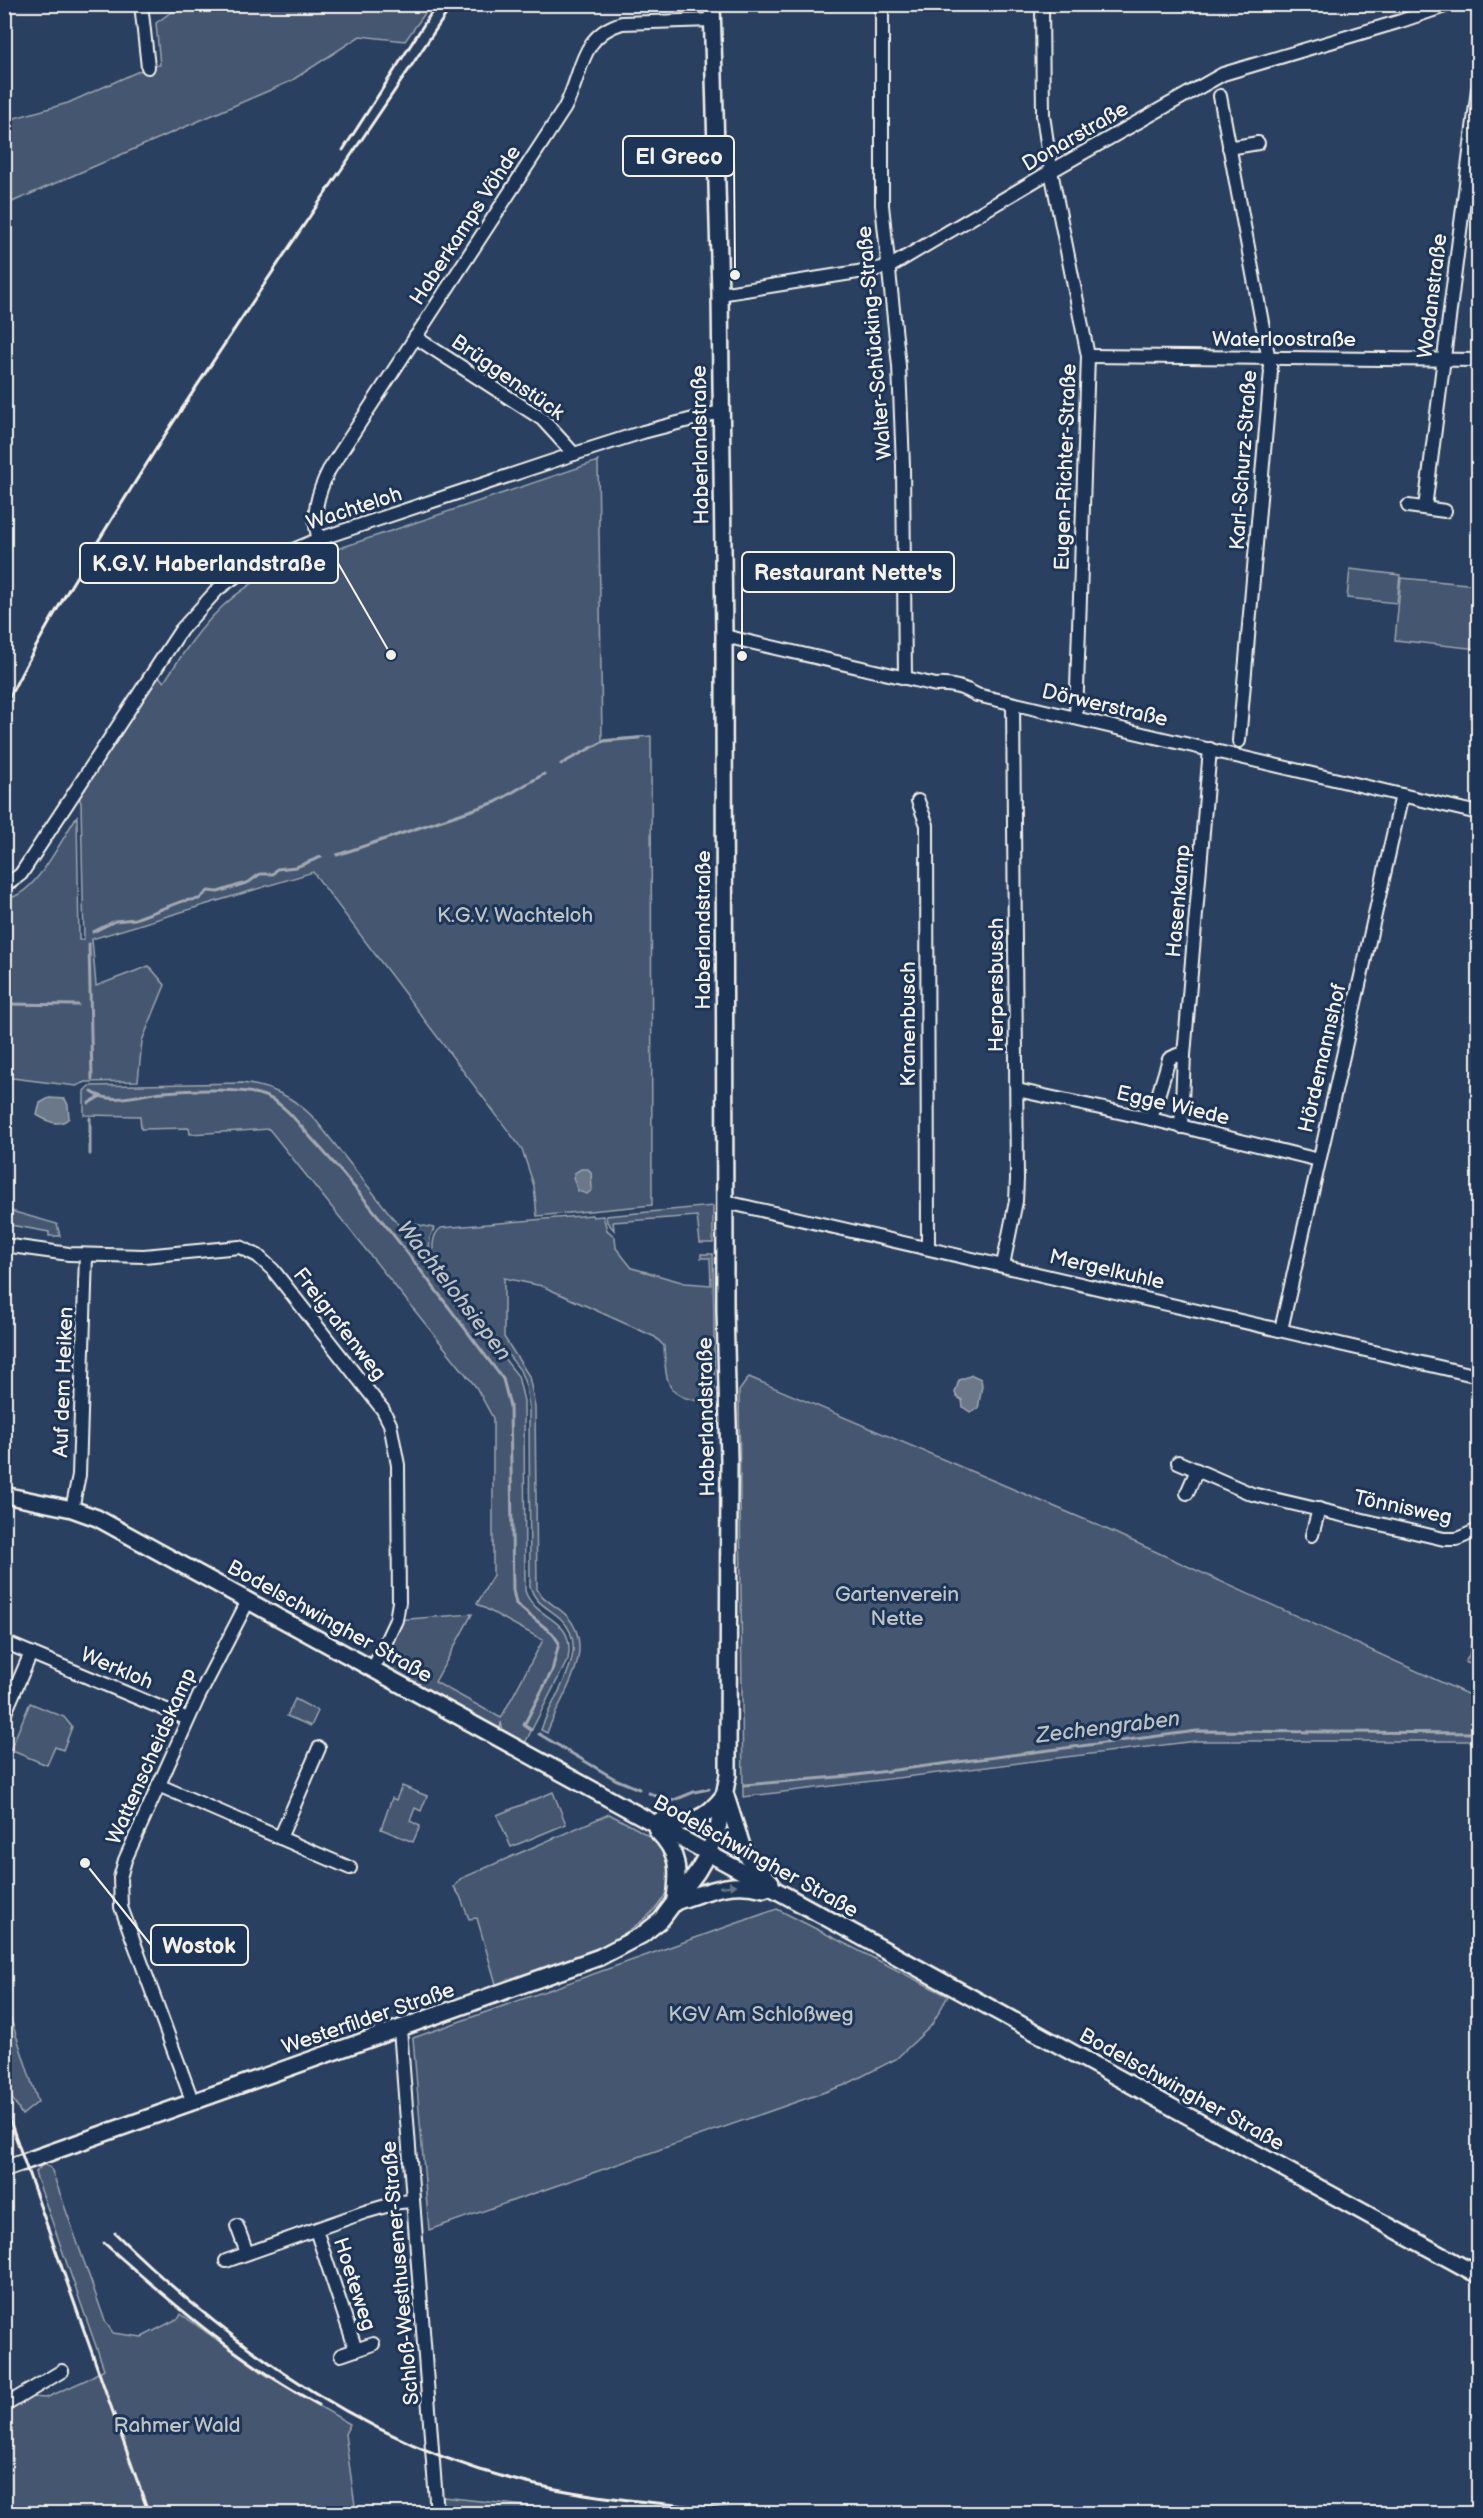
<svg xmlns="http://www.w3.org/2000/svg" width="1483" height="2518" viewBox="0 0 1483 2518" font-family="'Balsamiq Sans',sans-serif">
<rect width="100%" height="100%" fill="#2a4060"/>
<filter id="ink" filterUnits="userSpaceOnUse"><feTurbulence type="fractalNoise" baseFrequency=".0167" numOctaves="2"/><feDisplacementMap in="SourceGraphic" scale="12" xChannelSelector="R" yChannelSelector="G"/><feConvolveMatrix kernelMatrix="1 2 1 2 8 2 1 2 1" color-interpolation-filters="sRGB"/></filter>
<g filter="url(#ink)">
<g fill="#445771" stroke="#9ca4ac" stroke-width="1.5">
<path d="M 194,5 L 431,5 L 405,41 L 360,36 L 291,81 L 5,205 L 4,121 L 68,103 L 148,67 L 160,65 L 156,23 L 170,13 Z"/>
<path d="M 598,461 L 602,740 L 651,736 L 652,1205 L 537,1216 L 534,1186 L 522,1149 L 313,872 L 92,939 L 96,986 L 149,966 L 165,985 L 142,1041 L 138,1081 L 86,1082 L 76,1086 L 5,1077 L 5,899 C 35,897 61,840 77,816 L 79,940 L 84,940 L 81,803 L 77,790 L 154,671 L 164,682 C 198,631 218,600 275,570 Z"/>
<path d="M 1350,569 L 1400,575 L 1397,603 L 1347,598 Z"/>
<path d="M 1401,578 L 1478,585 L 1478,649 L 1395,640 Z"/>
<path d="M 242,1083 C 272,1087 292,1096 314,1118 L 518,1376 L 524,1401 L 525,1591 C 536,1622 576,1616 568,1659 L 525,1743 L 503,1731 L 501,1722 L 499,1738 L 374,1670 L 396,1620 L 472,1614 L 435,1682 L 501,1718 L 543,1640 L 477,1604 L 493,1575 L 493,1418 L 476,1387 L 269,1129 L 190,1134 L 189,1128 L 141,1129 L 140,1116 L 84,1115 L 84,1091 L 89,1086 Z"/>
<path d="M 713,1206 L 713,1243 L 700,1243 L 697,1216 L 613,1222 L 614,1230 L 607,1222 L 606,1216 Z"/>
<path d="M 4,1209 L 57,1224 L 60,1236 L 49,1236 L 49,1232 L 5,1224 Z"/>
<path d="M 592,1215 L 593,1217 L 603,1216 L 607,1230 L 615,1237 L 616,1248 L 632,1268 L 685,1283 L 711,1285 L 710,1258 L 701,1258 L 701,1254 L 713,1254 L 715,1403 C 668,1398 666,1392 664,1346 L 655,1337 L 542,1286 L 504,1278 L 504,1337 L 529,1376 L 535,1406 L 537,1590 C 545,1602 559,1607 568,1617 C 598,1652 559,1698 547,1733 L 541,1730 C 551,1697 594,1650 561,1619 C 548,1607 535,1604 530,1586 L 529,1407 L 526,1386 L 520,1370 L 435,1261 C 432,1250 431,1235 441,1228 Z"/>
<path d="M 405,1222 L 434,1228 L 430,1238 L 429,1254 L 404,1223 Z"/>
<path d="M 749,1377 L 1093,1523 L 1478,1699 L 1478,1741 L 1196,1741 L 743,1797 L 739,1391 Z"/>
<path d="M 1478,1598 L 1478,1668 L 1465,1662 L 1469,1656 Z"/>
<path d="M 295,1699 L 318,1711 L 311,1726 L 287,1716 Z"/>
<path d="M 30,1703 L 64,1717 L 72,1727 L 63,1750 L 55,1747 L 47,1765 L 10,1750 Z"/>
<path d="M 402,1786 L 427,1796 L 421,1811 L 415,1808 L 410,1821 L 420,1826 L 413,1842 L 381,1829 L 392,1798 L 396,1800 Z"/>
<path d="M 553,1792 L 566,1824 L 511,1847 L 497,1815 Z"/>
<path d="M 609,1814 C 629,1825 657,1836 668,1857 C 670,1861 670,1866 670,1871 C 676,1929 552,1967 509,1983 L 496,1984 L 477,1918 L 469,1919 L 460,1896 L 454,1887 L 460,1879 Z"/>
<path d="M 777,1909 L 948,1996 L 931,2026 L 896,2059 L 845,2085 L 429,2230 L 413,2038 Z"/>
<path d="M 4,1998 L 38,2102 L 22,2115 L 8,2091 L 5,2080 Z"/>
<path d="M 43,2164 L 51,2168 L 105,2321 L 113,2333 L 142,2337 L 179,2318 L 181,2314 L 266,2375 L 350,2424 L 345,2434 L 356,2513 L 5,2514 L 5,2413 L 30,2397 L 46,2398 L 88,2379 L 104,2369 L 35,2173 Z"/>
<path d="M 443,2497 L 590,2513 L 445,2513 Z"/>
</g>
<g fill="#6a788a" stroke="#a1a8b0" stroke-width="1.5">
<path d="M 49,1098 L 65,1099 L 68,1105 L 69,1118 C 59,1128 47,1121 37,1115 L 40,1103 Z"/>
<path d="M 581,1169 L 588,1169 L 591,1172 L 592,1190 L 587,1194 L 578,1191 L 573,1178 L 575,1173 Z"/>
<path d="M 972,1375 L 981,1379 L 982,1386 L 978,1409 L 970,1412 L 963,1407 L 962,1400 L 957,1397 L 955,1393 L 959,1380 Z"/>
</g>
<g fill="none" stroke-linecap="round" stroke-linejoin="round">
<g stroke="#a1a8b0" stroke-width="3">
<path d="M 561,764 L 604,741 L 639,738"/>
<path d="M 337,855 L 496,802 L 544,774"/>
<path d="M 93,932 L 115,921 L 135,919 L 183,901 L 199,899 L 208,891 L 218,892 L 249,882 L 260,874 L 273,874 L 277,869 L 296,867 L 321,857"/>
<path d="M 89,944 L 92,1079"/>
<path d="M 4,1004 L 78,1005"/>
<path d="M 92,1092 C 111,1106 142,1093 163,1092 C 187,1090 246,1087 267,1097 C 286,1105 300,1126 313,1140 C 382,1215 442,1299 503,1379 L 510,1406 L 513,1590 L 516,1604 L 553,1634 L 559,1643 L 552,1671 L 524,1725 L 531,1730"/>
<path d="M 89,1103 L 99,1097"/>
<path d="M 90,1118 L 90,1154"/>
<path d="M 539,1734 L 615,1779 L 639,1789"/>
<path d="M 744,1785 L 849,1776 L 1197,1731 L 1478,1733"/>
<path d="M 649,1793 L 670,1802"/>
<path d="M 667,1803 L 694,1792 L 709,1789"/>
</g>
<defs>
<g id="minor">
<path d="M 141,4 L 148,67"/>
<path d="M 882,4 L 882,205 L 899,366 L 903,466 L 905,678"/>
<path d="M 1042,4 L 1043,115 L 1051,171 L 1088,356 L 1076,718"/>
<path d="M 1220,96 L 1271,371 L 1239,741"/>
<path d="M 1229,148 L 1258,143"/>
<path d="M 720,294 L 889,267 L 1051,171 L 1223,74 L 1401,21 L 1451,4"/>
<path d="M 415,337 L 542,419 L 574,454"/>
<path d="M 1088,356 L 1478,360"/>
<path d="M 1408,506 L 1445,511"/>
<path d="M 1425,508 L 1478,89"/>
<path d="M 319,539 C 311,515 318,492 329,470 L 564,109 C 583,75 578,36 622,23 L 712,20"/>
<path d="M 724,636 L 936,685 C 950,684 965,688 977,695 L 1478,813"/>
<path d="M 918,801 L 927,825 L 928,1248"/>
<path d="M 4,883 L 12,881 L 21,874 L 181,630 L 218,589 L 243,571 L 319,539 L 574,454 L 643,432 L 720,412"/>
<path d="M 1184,1055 L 1210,749"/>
<path d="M 1017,1090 L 1151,1119 L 1319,1160"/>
<path d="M 1151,1119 L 1169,1059 L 1177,1055 L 1184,1055 L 1181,1127"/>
<path d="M 726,1202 L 1478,1376"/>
<path d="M 4,1245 L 69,1254 L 144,1256 L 240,1247 L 258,1256 L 273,1270 L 383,1410 L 390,1424 L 398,1465 L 399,1602 L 396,1620 L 373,1669"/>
<path d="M 1003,1265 L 1016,1201 L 1017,1179 L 1013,704"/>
<path d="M 1281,1330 L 1402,795"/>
<path d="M 1178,1462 L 1252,1494 L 1444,1539 L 1457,1539 L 1478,1530"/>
<path d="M 1187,1493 L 1197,1470"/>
<path d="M 72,1509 L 79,1475 L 86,1255"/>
<path d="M 1312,1535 L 1319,1509"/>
<path d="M 4,1642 L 188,1719"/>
<path d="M 4,1715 L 31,1653"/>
<path d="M 158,1785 L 350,1868"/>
<path d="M 280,1838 L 319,1748"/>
<path d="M 400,2029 L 437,2514"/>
<path d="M 193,2103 L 121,1907 L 120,1878 L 125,1860 L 199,1696 L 248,1601"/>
<path d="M 237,2226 L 247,2253"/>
<path d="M 316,2230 L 356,2350"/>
<path d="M 226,2261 L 365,2212 L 400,2202 L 413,2201"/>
<path d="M 341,2355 L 373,2344"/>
<path d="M 4,2406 L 62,2371"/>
</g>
<g id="tertiary">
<path d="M 4,1495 L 72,1509 L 97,1518 L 1478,2275"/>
<path d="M 726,1796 L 743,1849 L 751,1862 L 771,1882"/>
<path d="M 659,1821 C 690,1826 706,1819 725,1794"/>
<path d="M 657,1831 C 679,1853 679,1869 675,1899"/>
<path d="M 675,1902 C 706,1892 731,1880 764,1889"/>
<path d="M 4,2169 L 600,1957 L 642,1935 L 661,1920 L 697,1872 L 708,1853 L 718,1828 L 728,1775 L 729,1460 L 725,1310 L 724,636 L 720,294 L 712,4"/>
</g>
</defs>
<use href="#minor" stroke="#f4f1e8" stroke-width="16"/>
<use href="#tertiary" stroke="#f4f1e8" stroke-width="20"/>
<use href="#minor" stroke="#1d3557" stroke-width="12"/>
<use href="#tertiary" stroke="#1d3557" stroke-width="15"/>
<g stroke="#f4f1e8" stroke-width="3">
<path d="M 343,150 L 437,4"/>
<path d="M 4,708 C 50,614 107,527 163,438 C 257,292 356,149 453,4"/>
<path d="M 4,2104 L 149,2514"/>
<path d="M 115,2233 C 226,2342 358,2439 511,2479 C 594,2501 681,2504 766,2514"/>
<path d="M 104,2243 C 173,2304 238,2361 319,2405"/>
</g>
</g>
<defs><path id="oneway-solid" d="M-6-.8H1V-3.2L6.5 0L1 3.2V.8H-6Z" transform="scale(1.5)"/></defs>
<use fill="#68778a" href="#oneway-solid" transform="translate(728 1886) rotate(-6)"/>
</g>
<g text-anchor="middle" stroke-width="6" stroke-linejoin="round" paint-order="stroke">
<g font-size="21" fill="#f4f1e8" stroke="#1d3557">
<text transform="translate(1075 136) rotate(-30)" y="7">Donarstraße</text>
<text transform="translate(465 225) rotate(-57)" y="7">Haberkamps Vöhde</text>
<text transform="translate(1432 296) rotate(-83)" y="7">Wodanstraße</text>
<text x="1284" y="346">Waterloostraße</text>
<text transform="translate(874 343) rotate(-95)" y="7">Walter-Schücking-Straße</text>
<text transform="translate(508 377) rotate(35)" y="7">Brüggenstück</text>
<text transform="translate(700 445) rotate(-91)" y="7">Haberlandstraße</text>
<text transform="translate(1243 460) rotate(-86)" y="7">Karl-Schurz-Straße</text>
<text transform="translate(1065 467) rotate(-88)" y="7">Eugen-Richter-Straße</text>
<text transform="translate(354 508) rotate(-18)" y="7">Wachteloh</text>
<text transform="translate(1105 705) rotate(13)" y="7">Dörwerstraße</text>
<text transform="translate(1178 901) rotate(-85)" y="7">Hasenkamp</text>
<text transform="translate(703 930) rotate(-90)" y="7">Haberlandstraße</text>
<text transform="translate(996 985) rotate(-90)" y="7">Herpersbusch</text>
<text transform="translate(908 1024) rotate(-90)" y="7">Kranenbusch</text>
<text transform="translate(1322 1058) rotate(-77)" y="7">Hördemannshof</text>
<text transform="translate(1173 1105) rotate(13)" y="7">Egge Wiede</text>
<text transform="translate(1107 1269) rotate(13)" y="7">Mergelkuhle</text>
<text transform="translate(340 1324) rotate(52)" y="7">Freigrafenweg</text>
<text transform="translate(63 1382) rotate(-88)" y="7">Auf dem Heiken</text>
<text transform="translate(706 1417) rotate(-91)" y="7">Haberlandstraße</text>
<text transform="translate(1403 1507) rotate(12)" y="7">Tönnisweg</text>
<text transform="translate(330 1621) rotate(29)" y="7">Bodelschwingher Straße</text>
<text transform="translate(117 1668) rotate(23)" y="7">Werkloh</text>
<text transform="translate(151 1756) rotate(-66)" y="7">Wattenscheidskamp</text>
<text transform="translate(756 1856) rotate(29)" y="7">Bodelschwingher Straße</text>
<text transform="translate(368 2018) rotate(-19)" y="7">Westerfilder Straße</text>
<text transform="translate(1182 2089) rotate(29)" y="7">Bodelschwingher Straße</text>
<text transform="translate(400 2273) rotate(-95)" y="7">Schloß-Westhusener-Straße</text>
<text transform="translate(355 2284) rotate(72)" y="7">Hoeteweg</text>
</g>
<g font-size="21" fill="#bfc3c4" stroke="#1d3557">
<text x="515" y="922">K.G.V. Wachteloh</text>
<text x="897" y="1601">Gartenverein<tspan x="897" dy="24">Nette</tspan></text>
<text x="761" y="2021">KGV Am Schloßweg</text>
<text x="177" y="2432">Rahmer Wald</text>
</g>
<g font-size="22" font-style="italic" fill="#bdc1c2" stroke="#1d3557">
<text transform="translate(455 1290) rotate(52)" y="8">Wachtelohsiepen</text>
<text transform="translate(1108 1726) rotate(-7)" y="8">Zechengraben</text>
</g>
</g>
<path fill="none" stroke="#f4f1e8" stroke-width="2" d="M735 275L734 156M391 655L338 563M742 656L742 572M85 1863L151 1945"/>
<g fill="#f4f1e8" stroke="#1d3557" stroke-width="2">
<circle cx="735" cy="275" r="6"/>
<circle cx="391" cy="655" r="6"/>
<circle cx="742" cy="656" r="6"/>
<circle cx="85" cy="1863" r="6"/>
</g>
<g fill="#1d3557" stroke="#f4f1e8" stroke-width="2">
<rect x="623" y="136" width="111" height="40" rx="6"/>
<rect x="80" y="543" width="258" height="40" rx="6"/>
<rect x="742" y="552" width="212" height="40" rx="6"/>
<rect x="151" y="1925" width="97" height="40" rx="6"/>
</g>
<g font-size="22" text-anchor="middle" font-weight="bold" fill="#f4f1e8">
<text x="679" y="164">El Greco</text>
<text x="209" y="571">K.G.V. Haberlandstraße</text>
<text x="848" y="580">Restaurant Nette's</text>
<text x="199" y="1953">Wostok</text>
</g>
<rect width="1483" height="2518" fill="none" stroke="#1d3557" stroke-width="24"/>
<rect x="12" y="12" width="1459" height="2494" fill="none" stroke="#f4f1e8" stroke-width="2" filter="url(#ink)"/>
</svg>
